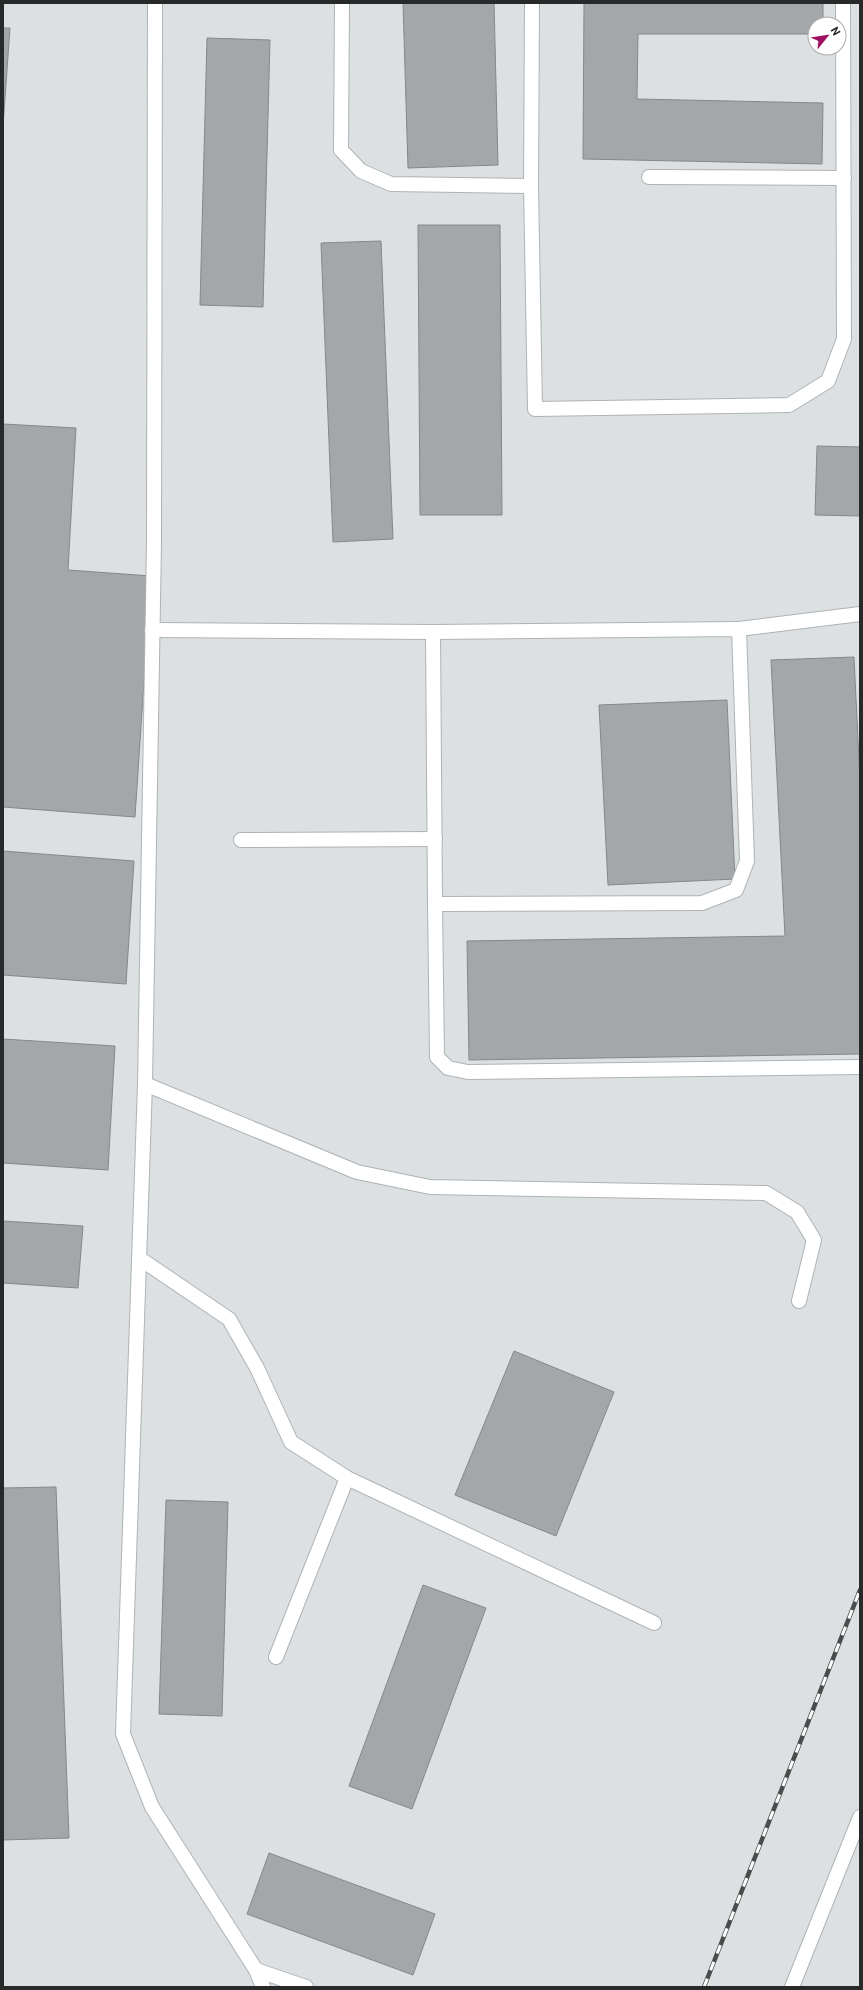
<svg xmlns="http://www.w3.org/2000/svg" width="863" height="1990" viewBox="0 0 863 1990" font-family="Roboto,sans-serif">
<rect width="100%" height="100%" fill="#dce0e2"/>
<g fill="#a3a7a9" stroke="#84888a">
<path d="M 403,3 L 494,3 L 498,165 L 408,168 Z"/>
<path d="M 584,3 L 823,3 L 823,24 L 815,24 L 815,34 L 638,34 L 637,99 L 823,103 L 822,164 L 583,159 Z"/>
<path d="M 3,28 L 10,28 L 3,126 Z"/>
<path d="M 207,38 L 270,40 L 263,307 L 200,305 Z"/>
<path d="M 418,225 L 500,225 L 502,515 L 420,515 Z"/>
<path d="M 381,241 L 393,539 L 333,542 L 321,243 Z"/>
<path d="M 3,424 L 76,428 L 68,570 L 151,576 L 135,817 L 3,807 Z"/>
<path d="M 817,446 L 860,447 L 860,516 L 815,515 Z"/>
<path d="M 854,657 L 860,781 L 860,1054 L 469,1060 L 467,941 L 785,936 L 771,660 Z"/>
<path d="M 727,700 L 735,879 L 608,885 L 599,705 Z"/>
<path d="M 3,851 L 134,861 L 126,984 L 3,975 Z"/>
<path d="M 3,1039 L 115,1046 L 108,1170 L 3,1163 Z"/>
<path d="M 3,1221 L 83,1226 L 78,1288 L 3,1283 Z"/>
<path d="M 514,1351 L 614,1392 L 556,1536 L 455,1495 Z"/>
<path d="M 56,1487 L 69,1838 L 3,1840 L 3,1488 Z"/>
<path d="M 166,1500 L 228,1502 L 222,1716 L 159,1714 Z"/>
<path d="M 423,1585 L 486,1608 L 412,1809 L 349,1786 Z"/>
<path d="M 269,1853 L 435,1914 L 413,1975 L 247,1914 Z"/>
</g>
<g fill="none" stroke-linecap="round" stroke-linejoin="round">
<defs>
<g id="lane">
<path d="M 155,3 L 154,541 L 145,1084 L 123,1734 L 152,1807 L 256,1970 L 306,1987"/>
<path d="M 342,3 L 341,150 L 361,171 L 391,184 L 531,186"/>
<path d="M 532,3 L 531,186 L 535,409 L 789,405 L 828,381 L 844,339 L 843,3"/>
<path d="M 649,177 L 844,178"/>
<path d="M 739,629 L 860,614"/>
<path d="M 152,630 L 433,632 L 739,629 L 747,861 L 736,890 L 702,903 L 435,904 L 433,632"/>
<path d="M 241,840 L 435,839"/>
<path d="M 435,904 L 437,1057 L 448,1068 L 468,1072 L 860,1067"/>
<path d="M 145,1084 L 357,1172 L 430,1187 L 766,1193 L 797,1212 L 814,1240 L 799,1301"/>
<path d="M 139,1258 L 229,1319 L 257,1368 L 291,1442 L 347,1478 L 654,1623"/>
<path d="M 276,1657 L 347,1478"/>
<path d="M 256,1970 L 263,1987"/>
<path d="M 792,1987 L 860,1817"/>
</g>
</defs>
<use href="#lane" stroke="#aeb3b5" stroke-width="16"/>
<use href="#lane" stroke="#fff" stroke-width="14"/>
<defs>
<path id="rail" d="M 704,1987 L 860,1590"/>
</defs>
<use href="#rail" stroke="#4a4c4c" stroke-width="4.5"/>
<use href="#rail" stroke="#fff" stroke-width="3" stroke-dasharray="9" stroke-linecap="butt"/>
</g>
<rect width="863" height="1990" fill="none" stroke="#282a2a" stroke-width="8"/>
<g transform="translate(827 36) rotate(60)"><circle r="19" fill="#ffffff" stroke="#a9aaaa"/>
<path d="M0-3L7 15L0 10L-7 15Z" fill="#9c1161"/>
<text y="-6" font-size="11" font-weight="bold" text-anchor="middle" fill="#282a2a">N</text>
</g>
</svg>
